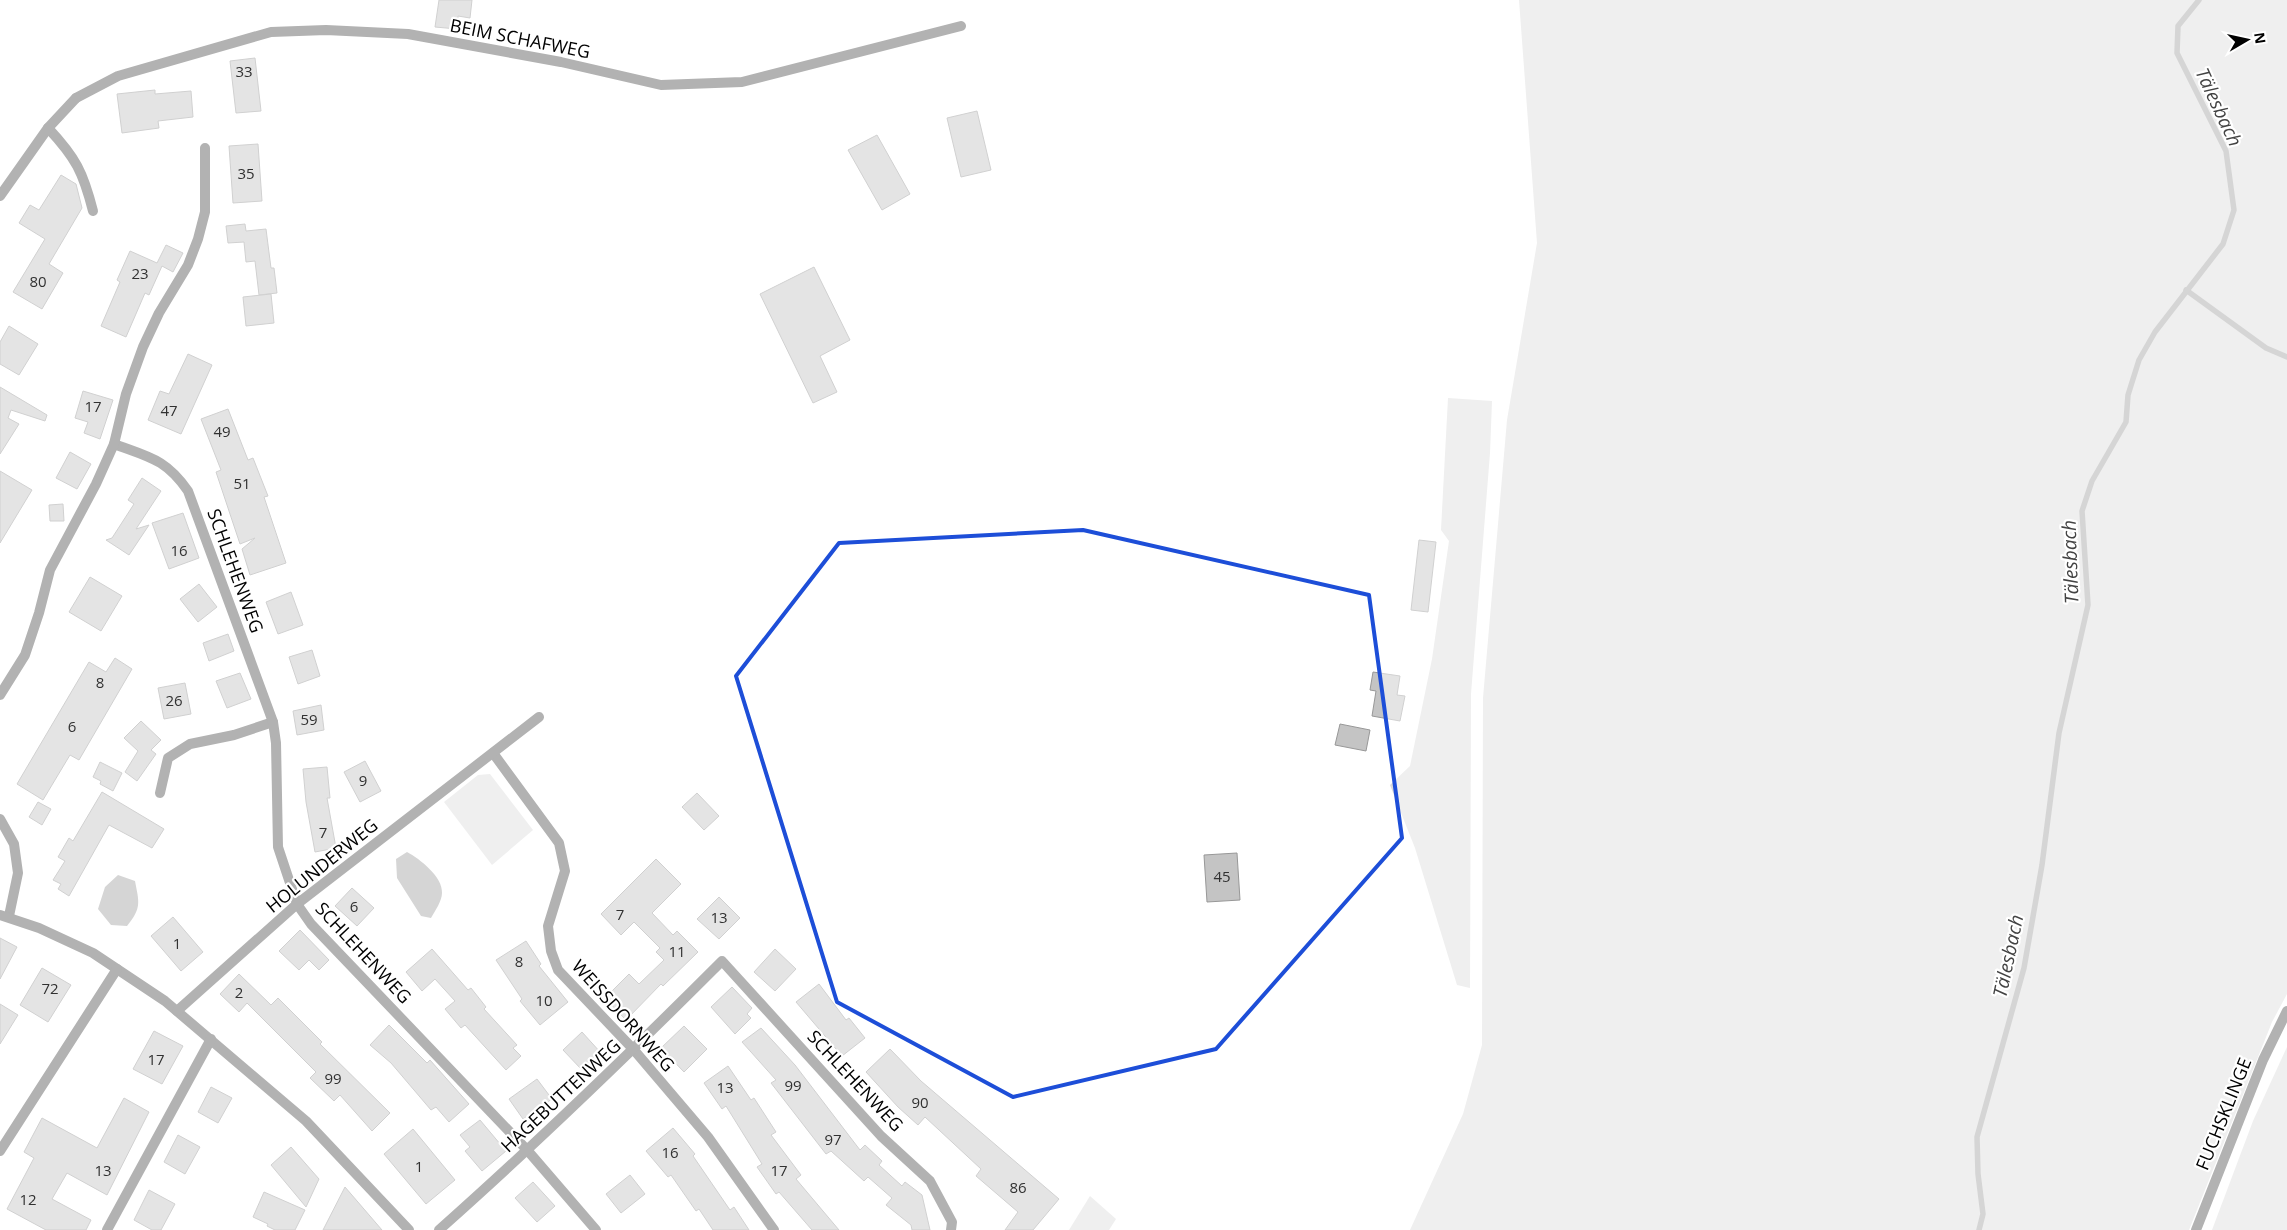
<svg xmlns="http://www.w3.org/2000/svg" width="2287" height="1230" viewBox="0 0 2287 1230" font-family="'Open Sans',sans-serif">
<rect width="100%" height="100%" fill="#fff"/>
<g fill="#dbdbdb">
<path d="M 1519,0 L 2287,0 L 2287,994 L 2272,1022 L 2189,1230 L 1410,1230 L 1463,1114 L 1482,1045 L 1483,698 L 1507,420 L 1537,243 Z"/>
<path d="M 1448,398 L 1492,401 L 1490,453 L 1471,694 L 1470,988 L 1457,985 L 1415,848 L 1390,785 L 1410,766 L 1432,659 L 1449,541 L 1441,530 Z"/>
<path d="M 490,774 L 533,830 L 492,865 L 444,802 L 478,775 Z"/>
<path d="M 2287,1047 L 2287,1230 L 2212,1230 L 2253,1121 Z"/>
<path d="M 1090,1196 L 1116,1219 L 1109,1230 L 1069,1230 Z"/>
</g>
<g fill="#a2a2a2">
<path d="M 407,852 C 420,859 443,877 442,893 C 442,901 435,911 431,918 L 421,916 L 397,878 L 396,859 Z"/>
<path d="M 118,875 L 135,881 C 139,902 142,908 127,926 L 111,925 L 98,909 L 105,887 Z"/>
</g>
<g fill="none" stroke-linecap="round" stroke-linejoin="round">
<g stroke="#a2a2a2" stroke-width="5.5">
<path d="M 2186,290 L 2266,348 L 2287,357"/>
<path d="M 1979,1230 L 1983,1214 L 1978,1174 L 1977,1137 L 2024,968 L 2042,865 L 2059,733 L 2088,605 L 2082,511 L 2092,481 L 2126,422 L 2128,395 L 2139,360 L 2155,332 L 2223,244 L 2234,210 L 2226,151 L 2177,53 L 2178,26 L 2199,0"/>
</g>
</g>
<g fill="#c4c4c4" stroke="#989898">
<path d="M 439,0 L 472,0 L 470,18 L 458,16 L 457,29 L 435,27 Z"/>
<path d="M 255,58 L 261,111 L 236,113 L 230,61 Z"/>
<path d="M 155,90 L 155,94 L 191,91 L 193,117 L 158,121 L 159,128 L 122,133 L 117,94 Z"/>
<path d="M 977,111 L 991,170 L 961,177 L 947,118 Z"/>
<path d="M 877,135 L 910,194 L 882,210 L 848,150 Z"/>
<path d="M 258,144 L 262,201 L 233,203 L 229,146 Z"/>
<path d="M 61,175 L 76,184 L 82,208 L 49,264 L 63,273 L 42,309 L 13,292 L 45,239 L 19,223 L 30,205 L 39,210 Z"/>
<path d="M 245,224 L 246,231 L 266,229 L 271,268 L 274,268 L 277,293 L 259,295 L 255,261 L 246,262 L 244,242 L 228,243 L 226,226 Z"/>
<path d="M 166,245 L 183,253 L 173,272 L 162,266 L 149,295 L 145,293 L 126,337 L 101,326 L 120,282 L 117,280 L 130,251 L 157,263 Z"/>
<path d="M 814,267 L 850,340 L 820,356 L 837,392 L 813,403 L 760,294 Z"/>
<path d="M 271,294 L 274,323 L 246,326 L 243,297 Z"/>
<path d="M 9,326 L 38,344 L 19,375 L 0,364 L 0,342 Z"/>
<path d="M 188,354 L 212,365 L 181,434 L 148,420 L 160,391 L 169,394 Z"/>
<path d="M 0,387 L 47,415 L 45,421 L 11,410 L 8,418 L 19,424 L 0,454 Z"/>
<path d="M 83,391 L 113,400 L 100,439 L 84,433 L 88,422 L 75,418 Z"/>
<path d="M 228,409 L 248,460 L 253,458 L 268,496 L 264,497 L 286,563 L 250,575 L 242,549 L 255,538 L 240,544 L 216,472 L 221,470 L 201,419 Z"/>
<path d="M 70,452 L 91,464 L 77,489 L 56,478 Z"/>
<path d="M 0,471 L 32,490 L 0,543 Z"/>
<path d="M 142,478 L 161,491 L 136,529 L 149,525 L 129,555 L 106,540 L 112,538 L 134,504 L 128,500 Z"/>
<path d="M 63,504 L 64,521 L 50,521 L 49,505 Z"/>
<path d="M 183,513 L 199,558 L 169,569 L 152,523 Z"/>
<path d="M 1419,540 L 1436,542 L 1428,612 L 1411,610 Z"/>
<path d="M 90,577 L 122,596 L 101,631 L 69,612 Z"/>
<path d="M 199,584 L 217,607 L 198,622 L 180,599 Z"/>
<path d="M 291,592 L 303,625 L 278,634 L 266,602 Z"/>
<path d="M 228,634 L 234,651 L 209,661 L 203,643 Z"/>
<path d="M 312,650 L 320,676 L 298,684 L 289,657 Z"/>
<path d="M 115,658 L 132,669 L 79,760 L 70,755 L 43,800 L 17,784 L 89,662 L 106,672 Z"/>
<path d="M 1373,672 L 1400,676 L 1397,695 L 1405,696 L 1400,721 L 1372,716 L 1376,691 L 1370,690 Z"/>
<path d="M 240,673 L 251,699 L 227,708 L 216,681 Z"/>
<path d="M 185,683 L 191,714 L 164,719 L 158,688 Z"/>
<path d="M 321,705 L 324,730 L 297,735 L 293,711 Z"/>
<path d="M 141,721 L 161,740 L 151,750 L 156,754 L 137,781 L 125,772 L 138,751 L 124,738 Z"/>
<path d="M 1340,724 L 1370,730 L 1366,751 L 1335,745 Z"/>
<path d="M 365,761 L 381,791 L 360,802 L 344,772 Z"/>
<path d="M 100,762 L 122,773 L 113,791 L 100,784 L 101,781 L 93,777 Z"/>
<path d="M 327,767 L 330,798 L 327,798 L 336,848 L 315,852 L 306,802 L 303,769 Z"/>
<path d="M 102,792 L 164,829 L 152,848 L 109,825 L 69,896 L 58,889 L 61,884 L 53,880 L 65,861 L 58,857 L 69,838 L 73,841 Z"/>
<path d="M 697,793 L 719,816 L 704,830 L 682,807 Z"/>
<path d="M 38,802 L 51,809 L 42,825 L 29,817 Z"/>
<path d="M 1237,853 L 1240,900 L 1207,902 L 1204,855 Z"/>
<path d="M 656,859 L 681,884 L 652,913 L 673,935 L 677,931 L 698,952 L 663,986 L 661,984 L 626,1020 L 605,998 L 629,974 L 639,984 L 664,960 L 656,952 L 660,948 L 634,922 L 621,935 L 601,914 Z"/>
<path d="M 352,888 L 374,908 L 357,926 L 335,906 Z"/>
<path d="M 719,897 L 740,918 L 719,939 L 697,919 Z"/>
<path d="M 173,917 L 203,952 L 181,971 L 151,936 Z"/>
<path d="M 300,930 L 329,960 L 319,970 L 309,960 L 299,970 L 279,951 Z"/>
<path d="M 0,938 L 17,947 L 0,979 Z"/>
<path d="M 526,941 L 541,964 L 539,966 L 568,1002 L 540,1025 L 520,1001 L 522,999 L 496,960 Z"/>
<path d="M 432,949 L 468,990 L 471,988 L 486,1007 L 484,1009 L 517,1045 L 513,1048 L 521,1056 L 506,1070 L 465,1025 L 461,1028 L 445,1009 L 455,1001 L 435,979 L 422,991 L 406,972 Z"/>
<path d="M 775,949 L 796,969 L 775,991 L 754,972 Z"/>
<path d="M 42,968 L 71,985 L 48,1022 L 20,1005 Z"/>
<path d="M 239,974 L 271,1005 L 278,998 L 322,1042 L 320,1044 L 390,1113 L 372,1131 L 340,1095 L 334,1101 L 310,1078 L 316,1072 L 247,1003 L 239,1012 L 220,994 Z"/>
<path d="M 819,984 L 846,1020 L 849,1018 L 865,1038 L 842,1056 L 796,1002 Z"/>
<path d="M 732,987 L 752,1008 L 747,1014 L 751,1018 L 735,1034 L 711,1007 Z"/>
<path d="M 0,1004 L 18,1015 L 0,1044 Z"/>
<path d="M 389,1025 L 427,1063 L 430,1060 L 469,1104 L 449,1122 L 436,1107 L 431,1110 L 391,1063 L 370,1045 Z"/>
<path d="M 684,1026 L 707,1049 L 684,1072 L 661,1048 Z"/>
<path d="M 761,1028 L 795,1065 L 860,1150 L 865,1145 L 882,1161 L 879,1165 L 902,1186 L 905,1182 L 922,1195 L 930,1230 L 912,1230 L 911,1225 L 886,1205 L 892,1198 L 868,1177 L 864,1181 L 831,1151 L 826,1154 L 771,1083 L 776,1080 L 742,1042 Z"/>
<path d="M 154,1031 L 183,1046 L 162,1084 L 133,1069 Z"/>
<path d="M 582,1032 L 601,1053 L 582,1070 L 563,1050 Z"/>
<path d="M 890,1049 L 921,1081 L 1059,1199 L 1033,1230 L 1005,1230 L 1018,1212 L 976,1176 L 981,1169 L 925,1117 L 918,1125 L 898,1107 L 866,1072 Z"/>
<path d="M 728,1066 L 751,1100 L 754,1098 L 776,1132 L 771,1135 L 801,1175 L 796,1179 L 839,1230 L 812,1230 L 779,1192 L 776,1194 L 757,1167 L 762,1164 L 726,1106 L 722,1109 L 704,1083 Z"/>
<path d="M 537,1079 L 552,1099 L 523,1119 L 509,1099 Z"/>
<path d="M 211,1087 L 232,1098 L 218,1123 L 198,1112 Z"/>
<path d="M 124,1098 L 149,1112 L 107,1195 L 67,1173 L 52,1199 L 91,1220 L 86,1230 L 46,1230 L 7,1209 L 34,1158 L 24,1152 L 42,1118 L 97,1148 Z"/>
<path d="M 480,1120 L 506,1151 L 482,1171 L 465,1151 L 470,1147 L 460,1135 Z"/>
<path d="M 673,1128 L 695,1154 L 693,1156 L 730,1210 L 734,1207 L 749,1230 L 713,1230 L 699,1209 L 696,1211 L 671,1175 L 668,1177 L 646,1151 Z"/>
<path d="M 413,1129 L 455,1180 L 426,1204 L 384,1154 Z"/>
<path d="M 178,1135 L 200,1147 L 185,1174 L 164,1162 Z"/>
<path d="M 291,1147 L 319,1179 L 306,1207 L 271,1165 Z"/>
<path d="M 630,1175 L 645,1194 L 621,1213 L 606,1194 Z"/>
<path d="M 533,1182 L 555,1206 L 537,1222 L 515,1198 Z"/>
<path d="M 345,1187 L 382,1230 L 323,1230 Z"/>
<path d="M 149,1190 L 175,1204 L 161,1230 L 152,1230 L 134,1220 Z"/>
<path d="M 264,1192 L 305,1210 L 295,1230 L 275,1230 L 267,1226 L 268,1224 L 253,1217 Z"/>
</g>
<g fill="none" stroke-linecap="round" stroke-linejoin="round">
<g stroke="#545454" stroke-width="10">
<path d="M 76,98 L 118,76 L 271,32 L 326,30 L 408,34 L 561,62 L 661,85 L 742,82 L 961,26"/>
<path d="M 48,128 C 76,158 83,172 93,211"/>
<path d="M 160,793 L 168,758 L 190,744 L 234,735 L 273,722"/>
</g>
<g stroke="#545454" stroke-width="10">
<path d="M 0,196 L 48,128 L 76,98"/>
<path d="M 114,444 C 149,457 166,459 188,491 L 273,722 L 276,743 L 278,847 L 297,904 L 311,924 L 528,1151 L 596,1230"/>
<path d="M 0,695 L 25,655 L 39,613 L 50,570 L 96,484 L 114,444 L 126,394 L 143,347 L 159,313 L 188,265 L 198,239 L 205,212 L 205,148"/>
<path d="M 493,753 L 559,843 L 565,871 L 548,926 L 551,951 L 558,970 L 634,1050 L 708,1137 L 774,1230"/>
<path d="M 0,819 L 14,844 L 18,873 L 9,916"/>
<path d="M 0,915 L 39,928 L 93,953 L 165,1001 L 306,1121 L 409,1230"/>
<path d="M 177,1011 L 297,904 L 539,717"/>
<path d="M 0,1151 L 117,969"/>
<path d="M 107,1230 L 211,1039"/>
<path d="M 439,1230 C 537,1143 630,1053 722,961 L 881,1136 L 930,1181 L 952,1222 L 951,1230"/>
<path d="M 2196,1230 L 2263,1060 L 2287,1011"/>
</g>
</g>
<path d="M0 0H2287V1230H0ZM 1083,530 L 1369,595 L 1402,838 L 1216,1049 L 1013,1097 L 837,1002 L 736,676 L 839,543 Z" fill="#fff" fill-opacity=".55" fill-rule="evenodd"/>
<path fill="none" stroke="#1d4ed8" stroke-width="4" stroke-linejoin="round" d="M 1083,530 L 1369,595 L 1402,838 L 1216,1049 L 1013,1097 L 837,1002 L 736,676 L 839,543 Z"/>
<g text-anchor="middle" stroke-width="4.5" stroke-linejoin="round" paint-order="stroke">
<g font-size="15" fill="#313131">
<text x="244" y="77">33</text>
<text x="246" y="179">35</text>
<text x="140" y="279">23</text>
<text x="38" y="287">80</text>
<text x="93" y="412">17</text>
<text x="169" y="416">47</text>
<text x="222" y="437">49</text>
<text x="242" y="489">51</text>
<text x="179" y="556">16</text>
<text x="100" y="688">8</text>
<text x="174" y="706">26</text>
<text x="309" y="725">59</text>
<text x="72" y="732">6</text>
<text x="363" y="786">9</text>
<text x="323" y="838">7</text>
<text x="1222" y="882">45</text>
<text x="354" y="912">6</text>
<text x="620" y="920">7</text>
<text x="719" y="923">13</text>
<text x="177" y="949">1</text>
<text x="677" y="957">11</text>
<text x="519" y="967">8</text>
<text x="50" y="994">72</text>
<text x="239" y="998">2</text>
<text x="544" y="1006">10</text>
<text x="156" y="1065">17</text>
<text x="333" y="1084">99</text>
<text x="793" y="1091">99</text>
<text x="725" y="1093">13</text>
<text x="920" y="1108">90</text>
<text x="833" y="1145">97</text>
<text x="670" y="1158">16</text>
<text x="419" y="1172">1</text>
<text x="103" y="1176">13</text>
<text x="779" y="1176">17</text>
<text x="1018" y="1193">86</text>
<text x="28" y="1205">12</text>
</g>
<g font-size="18" fill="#000" stroke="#fff">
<text transform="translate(520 39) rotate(11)" y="6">BEIM SCHAFWEG</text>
<text transform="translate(235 571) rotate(70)" y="6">SCHLEHENWEG</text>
<text transform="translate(322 866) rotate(-39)" y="6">HOLUNDERWEG</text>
<text transform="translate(363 953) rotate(47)" y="6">SCHLEHENWEG</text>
<text transform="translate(623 1016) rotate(48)" y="6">WEISSDORNWEG</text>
<text transform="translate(855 1081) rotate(47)" y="6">SCHLEHENWEG</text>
<text transform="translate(561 1096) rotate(-43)" y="6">HAGEBUTTENWEG</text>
<text transform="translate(2224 1114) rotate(-68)" y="6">FUCHSKLINGE</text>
</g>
<g font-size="19" font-style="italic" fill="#434343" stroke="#fff">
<text transform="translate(2219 107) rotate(65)" y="7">Tälesbach</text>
<text transform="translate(2070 562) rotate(-92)" y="7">Tälesbach</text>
<text transform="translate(2008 956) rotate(-78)" y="7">Tälesbach</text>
</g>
</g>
<g transform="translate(2247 40) rotate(81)" stroke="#ffffff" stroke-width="4" paint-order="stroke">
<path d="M0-4L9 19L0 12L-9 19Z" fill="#000000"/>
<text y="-8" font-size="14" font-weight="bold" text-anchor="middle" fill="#000000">N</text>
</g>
</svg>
